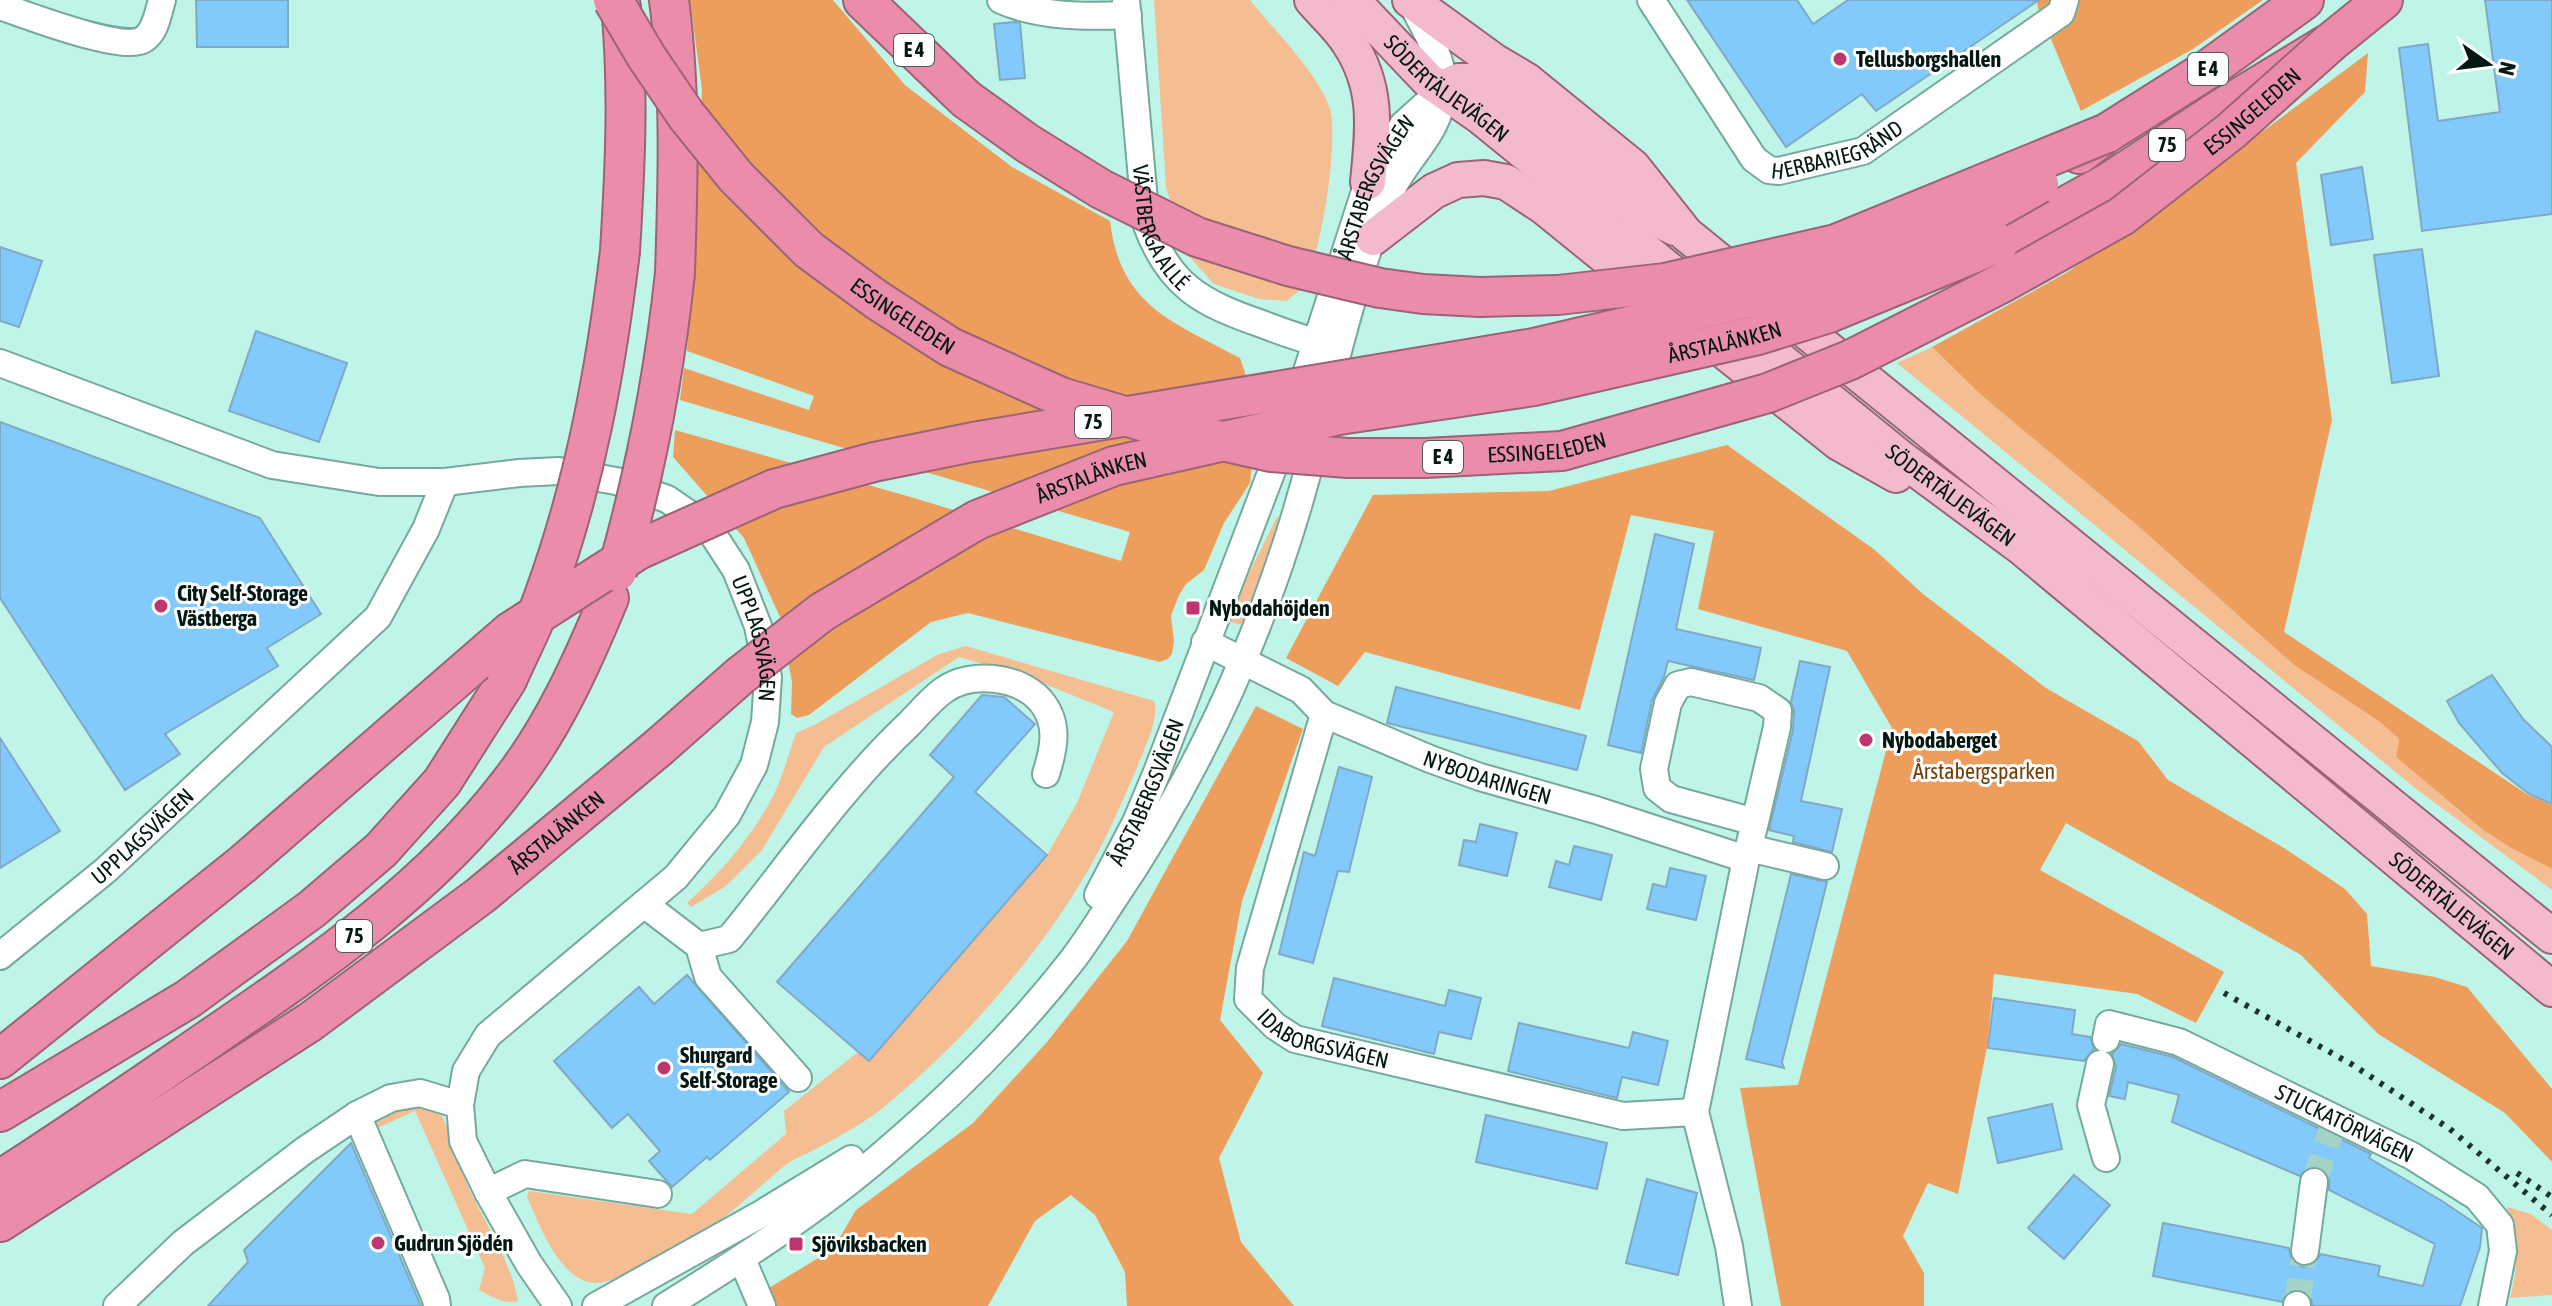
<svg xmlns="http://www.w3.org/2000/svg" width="2552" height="1306" viewBox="0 0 2552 1306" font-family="'Asap Condensed',sans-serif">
<rect width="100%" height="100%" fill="#bff5e8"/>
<g fill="#f5be92">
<path d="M 1154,0 L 1250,0 C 1273,29 1319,74 1330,109 C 1339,141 1321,262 1301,289 C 1297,293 1291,297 1287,301 L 1259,299 L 1214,284 L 1186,253 L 1166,187 Z"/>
<path d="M 1932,347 L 1981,395 L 2138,526 L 2294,665 L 2380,722 L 2399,739 L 2396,757 L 2483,830 L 2513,849 L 2552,869 L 2552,890 L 2415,788 L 1897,363 Z"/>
<path d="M 1277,517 L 1280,520 L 1243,625 L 1225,621 Z"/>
<path d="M 966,646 L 1154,701 C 1160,720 1143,751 1136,770 C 1120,807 1104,844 1083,879 C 1033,962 965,1039 890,1102 C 868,1121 839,1137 814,1150 C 805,1155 795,1158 787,1164 C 764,1182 744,1202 722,1219 C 699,1236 621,1285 594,1283 C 560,1281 538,1223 527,1196 L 529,1191 L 692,1214 L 786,1134 L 784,1111 L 858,1052 L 869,1061 L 1047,855 L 1077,803 L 1114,712 L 1022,675 L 959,657 L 824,747 L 762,850 L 726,886 L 691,907 L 687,903 C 722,871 754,835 775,792 C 784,773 789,752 796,733 L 816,724 L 939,654 Z"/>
<path d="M 411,1102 L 437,1107 C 451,1130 456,1158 466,1182 C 482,1219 512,1262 518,1301 C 504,1305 491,1296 479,1290 L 485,1268 L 415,1111 L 373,1130 L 371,1124 L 379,1114 Z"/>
<path d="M 2507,1207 L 2531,1214 L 2552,1230 L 2552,1295 L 2510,1298 C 2519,1263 2519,1241 2507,1207 Z"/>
</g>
<g fill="#ee9e5c">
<path d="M 690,0 L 833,0 L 905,85 L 1012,167 L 1110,221 C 1120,306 1173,322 1240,358 L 1258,410 L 1250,483 L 1224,523 L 1204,570 L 1186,584 L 1179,595 L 1171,616 L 1174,641 L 1172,654 L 1168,659 L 1160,662 L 968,613 L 931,622 L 809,715 L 797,718 L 791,714 L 792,682 L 780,617 L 744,538 L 673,457 L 675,430 L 914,498 L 1121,561 L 1130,532 L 680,400 L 684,368 L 809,410 L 814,396 L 687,351 L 702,90 Z"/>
<path d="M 2037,0 L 2263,0 L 2193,49 L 2081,111 L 2038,8 Z"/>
<path d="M 2368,53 L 2365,92 L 2296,163 L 2332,420 L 2284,632 L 2528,795 L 2552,805 L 2552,869 L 2513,849 L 2483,830 L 2396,757 L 2399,739 L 2380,722 L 2294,665 L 2138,526 L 1981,395 L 1932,347 L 2066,273 L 2141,222 Z"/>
<path d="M 1727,445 L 1875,550 L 1923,594 L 2046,688 L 2138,741 L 2168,780 L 2284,848 L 2345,889 L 2367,914 L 2371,966 L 2435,977 L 2467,987 L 2552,1089 L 2552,1162 L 2505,1113 L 2378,1034 L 2301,955 L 2066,823 L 2040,870 L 2224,972 L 2196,1023 L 2137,994 L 1994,974 L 1988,1042 L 1958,1194 L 1928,1183 L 1903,1236 L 1924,1273 L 1924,1306 L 1781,1306 L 1740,1088 L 1798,1085 L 1892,728 L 1847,651 L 1698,609 L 1714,531 L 1631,515 L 1580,710 L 1365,652 L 1338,686 L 1286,658 L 1373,495 L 1549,491 Z"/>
<path d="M 1256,706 L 1303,729 L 1242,901 L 1220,1020 L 1263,1073 L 1219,1158 L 1241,1242 L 1294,1306 L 1127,1306 L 1125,1272 L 1095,1215 L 1071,1195 L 1035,1221 L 988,1306 L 772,1306 L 769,1288 L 833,1249 L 856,1210 L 973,1123 L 1047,1042 L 1127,941 Z"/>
</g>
<g fill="#81cafb" stroke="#82a8c3" stroke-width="2">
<path d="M 196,0 L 288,0 L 288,47 L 197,47 Z"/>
<path d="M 1687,0 L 1797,0 L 1813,24 L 1848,0 L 2039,0 L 1876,111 L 1862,94 L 1786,147 Z"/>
<path d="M 2485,0 L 2552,0 L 2552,214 L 2422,231 L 2399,48 L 2428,44 L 2438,121 L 2500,112 Z"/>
<path d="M 1015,22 L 1020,23 L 1025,78 L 1000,80 L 994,24 Z"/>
<path d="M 2362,167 L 2373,239 L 2331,245 L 2321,175 Z"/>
<path d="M 0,247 L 42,261 L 19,327 L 0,321 Z"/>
<path d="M 2422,249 L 2439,376 L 2392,383 L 2374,255 Z"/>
<path d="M 256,331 L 347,363 L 319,442 L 229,411 Z"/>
<path d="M 0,422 L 260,518 L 321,614 L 267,648 L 278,666 L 165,734 L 180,754 L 125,790 L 0,598 Z"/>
<path d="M 1655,534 L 1694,544 L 1676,629 L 1761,648 L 1754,680 L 1668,661 L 1664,677 L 1652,700 L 1641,753 L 1608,745 Z"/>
<path d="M 1800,661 L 1830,667 L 1801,801 L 1842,809 L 1832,852 L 1793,842 L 1794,836 L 1769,830 L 1793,730 L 1794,711 L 1791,702 Z"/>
<path d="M 2492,675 L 2523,719 L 2552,747 L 2552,804 L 2529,794 L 2502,773 L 2459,723 L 2447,701 Z"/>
<path d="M 1396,687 L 1586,736 L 1577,770 L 1387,723 Z"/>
<path d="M 982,695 L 1004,697 L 1035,724 L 975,792 L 1047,855 L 869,1061 L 777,982 L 954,777 L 930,755 Z"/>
<path d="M 0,738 L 60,831 L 0,868 Z"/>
<path d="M 1339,767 L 1372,777 L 1349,872 L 1338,871 L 1313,963 L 1279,954 L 1304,852 L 1315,856 Z"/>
<path d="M 1480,824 L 1517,833 L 1507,876 L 1459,865 L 1464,840 L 1476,842 Z"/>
<path d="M 1574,846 L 1612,855 L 1601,900 L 1549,887 L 1556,861 L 1569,865 Z"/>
<path d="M 1670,868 L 1706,876 L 1696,920 L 1647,909 L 1653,884 L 1666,887 Z"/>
<path d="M 1791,874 L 1827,882 L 1782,1062 L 1784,1068 L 1746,1059 Z"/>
<path d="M 687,975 L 789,1092 L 710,1160 L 707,1157 L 672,1187 L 649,1161 L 660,1151 L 628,1114 L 612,1128 L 554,1061 L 639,987 L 654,1004 Z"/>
<path d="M 1334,978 L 1445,1006 L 1449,990 L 1481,998 L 1471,1039 L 1439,1032 L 1434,1054 L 1322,1026 Z"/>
<path d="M 1994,998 L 2075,1010 L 2072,1034 L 2090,1037 L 2094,1049 L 2084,1061 L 1988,1048 Z"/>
<path d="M 1519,1023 L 1629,1048 L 1633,1032 L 1668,1041 L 1658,1085 L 1622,1077 L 1617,1098 L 1508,1071 Z"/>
<path d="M 2121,1044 L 2173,1057 L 2371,1154 L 2369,1158 L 2442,1201 L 2482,1228 L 2480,1247 L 2460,1306 L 2313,1306 L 2310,1296 L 2298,1289 L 2288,1292 L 2282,1302 L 2153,1276 L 2163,1223 L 2289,1248 L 2291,1258 L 2302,1267 L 2312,1265 L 2321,1254 L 2380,1266 L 2378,1276 L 2423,1286 L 2435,1244 L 2329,1190 L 2329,1177 L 2323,1169 L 2309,1167 L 2300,1176 L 2172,1122 L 2179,1095 L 2128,1082 L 2125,1099 L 2109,1096 L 2116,1067 L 2112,1054 Z"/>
<path d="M 2052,1104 L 2062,1149 L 1998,1163 L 1988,1118 Z"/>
<path d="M 1486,1115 L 1607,1143 L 1597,1189 L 1476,1162 Z"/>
<path d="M 351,1143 L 421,1306 L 208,1306 L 248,1262 L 244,1250 Z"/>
<path d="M 2074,1175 L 2110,1205 L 2064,1259 L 2028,1228 Z"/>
<path d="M 1647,1179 L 1697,1193 L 1678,1275 L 1626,1263 Z"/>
</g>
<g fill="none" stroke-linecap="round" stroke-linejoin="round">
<g stroke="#a3d4c8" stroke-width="26" stroke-dasharray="26 13" stroke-linecap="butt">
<path d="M 2314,1182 L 2331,1132"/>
<path d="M 2297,1305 L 2305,1251"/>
</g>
<defs>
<g id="minor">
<path d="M 1001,0 C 1040,17 1085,17 1128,15"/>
<path id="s1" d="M 1126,0 L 1146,223 C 1169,286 1201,303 1262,324 C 1285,333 1309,341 1333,347"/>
<path id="s2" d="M 1651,0 L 1754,159 L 1769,170 L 1779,171 L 1863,151 L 2061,13 L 2065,0"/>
<path d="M 0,6 C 26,15 124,53 144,39 C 156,31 158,13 162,0"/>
<path id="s3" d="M 0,363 L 272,465 L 379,482 L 445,482 L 519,473 L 559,471 L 616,481 L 667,499 L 708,527 L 736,570 L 758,626 L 768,677 L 765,722 L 754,765 L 727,815 L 676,877 L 488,1035 L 466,1071 L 460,1105 L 463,1141 L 488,1192 L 529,1264 L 558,1306"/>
<path d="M 1327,394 C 1343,330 1364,250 1391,191 C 1408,154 1441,133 1443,89 C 1444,59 1425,29 1412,4"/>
<path id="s4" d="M 1298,399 L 1368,182 L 1403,125 L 1443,89"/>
<path id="s5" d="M 1205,642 L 1301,690 L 1324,714 L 1430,759 L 1480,777 L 1596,810 L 1746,859 L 1695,1112 L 1729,1246 L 1738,1306"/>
<path id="s6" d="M 1324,714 L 1250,968 L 1248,999 L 1275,1026 L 1295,1039 L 1623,1116 L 1695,1112"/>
<path d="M 1749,848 L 1825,866"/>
<path d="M 1746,859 L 1755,822 L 1671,799 L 1657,788 L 1654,769 L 1668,703 L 1678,685 L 1691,682 L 1759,698 L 1778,711 L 1777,727 L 1755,822"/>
<path id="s7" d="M 1098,895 L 1136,822 L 1157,772 L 1284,439"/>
<path d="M 644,904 L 699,946 L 729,939 C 788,867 841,788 909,724 C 920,713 931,699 944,690 C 971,671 1018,676 1040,700 C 1060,723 1054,748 1046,774"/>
<path d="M 699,946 L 708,977 L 798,1078"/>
<path id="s8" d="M 0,956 L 106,870 L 378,617 L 426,529 L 445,482"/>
<path id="s9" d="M 2106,1039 L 2109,1024 L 2179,1042 L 2412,1156 L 2477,1197 L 2500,1225 L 2503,1251 L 2492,1306"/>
<path d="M 2100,1064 L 2091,1105 L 2106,1158"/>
<path d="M 357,1115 L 436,1299 L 437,1306"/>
<path d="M 488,1192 L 525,1174 L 658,1194"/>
<path d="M 2305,1251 L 2314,1182"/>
<path d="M 742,1259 L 762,1306"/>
<path d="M 117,1306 L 183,1243 L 305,1150 L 357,1115 L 391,1098 L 420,1093 L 460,1105"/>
<path d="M 596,1306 L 761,1214 L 851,1159"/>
<path d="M 666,1306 C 741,1259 817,1211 884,1153 C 951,1096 1016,1032 1070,963 C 1085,944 1098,923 1111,903 C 1207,762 1275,605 1316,440"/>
<path d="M 2297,1306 L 2297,1305"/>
</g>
<g id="major">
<path d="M 1312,0 C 1324,14 1339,27 1349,43 C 1379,88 1373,131 1368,182"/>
<path id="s10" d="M 1352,0 L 1428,80 L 1481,117 L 1902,459 L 2021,547 L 2552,989"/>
<path d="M 1410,0 L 1494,61 L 1526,80 L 1633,167 L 1686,234 L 2552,936"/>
<path d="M 1446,87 L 1458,81 L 1472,81 L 1496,97 L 1626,203 L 1675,228"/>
<path d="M 1373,238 L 1434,191 L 1458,180 L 1484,178 L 1506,182 L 1544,207 L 1655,297"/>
<path d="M 1700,332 L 1839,443 L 1896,475"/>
</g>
<g id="highway">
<path d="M 669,0 C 681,91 678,182 675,273"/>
<path d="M 863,0 L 966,99"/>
<path d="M 2079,154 L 2107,133 L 2210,68 L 2304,0"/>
<path d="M 1999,243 L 2111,181 L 2221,109 L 2331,42 L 2383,0"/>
<path d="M 620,251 C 625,170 629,88 621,7"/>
<path d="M 0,1059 L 244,863"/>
<path d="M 0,1112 L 188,999 L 312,909 L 381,850 L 442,782 L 507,680"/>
<path d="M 0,1180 C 72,1134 141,1086 211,1038 C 319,964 429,889 509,784 C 553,728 582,663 609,598"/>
<path id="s11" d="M 0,1222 L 310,1022 L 481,895 L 658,748"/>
</g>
</defs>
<use href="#minor" stroke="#76a99e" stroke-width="30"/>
<use href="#major" stroke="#9a6376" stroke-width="38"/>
<use href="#highway" stroke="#9a6376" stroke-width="42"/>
<use href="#minor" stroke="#fff" stroke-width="26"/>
<use href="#major" stroke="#f3bacd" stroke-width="34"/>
<use href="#highway" stroke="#eb8cab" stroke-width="38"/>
<g stroke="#1b332e" stroke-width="6" stroke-dasharray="4 8" stroke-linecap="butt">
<path d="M 2224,993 L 2353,1065 L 2450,1129 L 2552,1215"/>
<path d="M 2517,1173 L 2552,1197"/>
</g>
<defs>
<g id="highway-bridge">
<path id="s12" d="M 613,0 L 646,56 L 686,115 L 736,177 L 809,250 L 877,300 L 950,347 L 1061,397 L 1165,428 L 1271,452 L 1348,458 L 1425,458 L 1562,451 L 1768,393 L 1850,360 L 2004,282 L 2122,216 L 2231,131 L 2331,42"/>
<path d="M 966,99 L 1027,143 L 1101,189 L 1197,237 L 1288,266 L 1380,288 L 1423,294 L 1480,297 L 1558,295 L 1665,283 L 1836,244 L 2107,133"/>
<path d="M 617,572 C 646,471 664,377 675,273"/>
<path d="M 507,680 C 519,652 534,625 544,596 C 585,484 606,369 620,251"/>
<path id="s13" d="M 658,748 L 741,675 L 822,612 L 977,520 L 1114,466 L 1339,415 L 1534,386 L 1758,335 L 1829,313 L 1999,243"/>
<path d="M 244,863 L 510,632 L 638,550 L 774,489 L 874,462 L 973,442 L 1534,348 L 1775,292 L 1820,280 L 1977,219 L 2039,184"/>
</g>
</defs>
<use href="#highway-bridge" stroke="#9a6376" stroke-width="42" stroke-linecap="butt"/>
<use href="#highway-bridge" stroke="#eb8cab" stroke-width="38"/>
</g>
<g fill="#bf356f" stroke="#fff" stroke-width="3">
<circle cx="1840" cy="59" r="8"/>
<circle cx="161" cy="606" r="8"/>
<rect x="1185" y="600" width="16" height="16" rx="4"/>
<circle cx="1866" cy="740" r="8"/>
<circle cx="664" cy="1068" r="8"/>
<circle cx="378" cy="1243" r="8"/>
<rect x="788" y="1236" width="16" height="16" rx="4"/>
</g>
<g text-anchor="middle" stroke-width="6" stroke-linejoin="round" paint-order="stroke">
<g fill="#fff" stroke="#4f5d5a" stroke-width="2">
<rect x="894" y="34" width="40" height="32" rx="6"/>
<rect x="2188" y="53" width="40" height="32" rx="6"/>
<rect x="2149" y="129" width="36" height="32" rx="6"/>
<rect x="1075" y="406" width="36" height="32" rx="6"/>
<rect x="1423" y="441" width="40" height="32" rx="6"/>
<rect x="336" y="920" width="36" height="32" rx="6"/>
</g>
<g font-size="20" font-weight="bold" fill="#031713">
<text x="914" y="57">E 4</text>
<text x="2208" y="76">E 4</text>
<text x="2167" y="152">75</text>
<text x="1093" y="429">75</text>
<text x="1443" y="464">E 4</text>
<text x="354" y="943">75</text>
</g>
<g font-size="22" font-weight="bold" fill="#031713" stroke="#fff" text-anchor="start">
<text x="1856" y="67">Tellusborgshallen</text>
<text x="177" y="601">City Self-Storage<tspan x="177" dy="25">Västberga</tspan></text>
<text x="1209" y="616">Nybodahöjden</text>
<text x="1882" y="748">Nybodaberget</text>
<text x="680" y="1063">Shurgard<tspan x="680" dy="25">Self-Storage</tspan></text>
<text x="394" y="1251">Gudrun Sjödén</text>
<text x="812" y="1252">Sjöviksbacken</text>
</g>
<g font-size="22" fill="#031713" stroke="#fff">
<text dy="8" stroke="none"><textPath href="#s10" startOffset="130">SÖDERTÄLJEVÄGEN</textPath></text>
<text dy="8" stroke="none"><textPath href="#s12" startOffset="1898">ESSINGELEDEN</textPath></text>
<text dy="8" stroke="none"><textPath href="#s2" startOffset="280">HERBARIEGRÄND</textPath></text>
<text dy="8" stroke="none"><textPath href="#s4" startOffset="226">ÅRSTABERGSVÄGEN</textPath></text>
<text dy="8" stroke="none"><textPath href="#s1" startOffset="232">VÄSTBERGA ALLÉ</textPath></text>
<text dy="8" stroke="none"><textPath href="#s12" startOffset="434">ESSINGELEDEN</textPath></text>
<text dy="8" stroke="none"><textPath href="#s13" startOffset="1164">ÅRSTALÄNKEN</textPath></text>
<text dy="8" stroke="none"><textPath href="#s12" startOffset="1106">ESSINGELEDEN</textPath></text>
<text dy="8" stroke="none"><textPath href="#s13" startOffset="516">ÅRSTALÄNKEN</textPath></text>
<text dy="8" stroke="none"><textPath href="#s10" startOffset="778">SÖDERTÄLJEVÄGEN</textPath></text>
<text dy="8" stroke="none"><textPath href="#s3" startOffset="864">UPPLAGSVÄGEN</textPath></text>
<text dy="8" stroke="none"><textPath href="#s5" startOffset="316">NYBODARINGEN</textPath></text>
<text dy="8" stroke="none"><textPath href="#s7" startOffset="114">ÅRSTABERGSVÄGEN</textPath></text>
<text dy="8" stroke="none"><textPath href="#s11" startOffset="680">ÅRSTALÄNKEN</textPath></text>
<text dy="8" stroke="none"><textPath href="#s8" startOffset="186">UPPLAGSVÄGEN</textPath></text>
<text dy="8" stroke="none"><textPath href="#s10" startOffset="1426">SÖDERTÄLJEVÄGEN</textPath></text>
<text dy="8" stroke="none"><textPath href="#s6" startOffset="384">IDABORGSVÄGEN</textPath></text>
<text dy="8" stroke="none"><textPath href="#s9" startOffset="272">STUCKATÖRVÄGEN</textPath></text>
</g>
<g font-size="22" fill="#723f0a" stroke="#fff">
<text x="1984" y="779">Årstabergsparken</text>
</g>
</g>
<g transform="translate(2488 64) rotate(104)" stroke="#ffffff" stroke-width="6" paint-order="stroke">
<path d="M0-6L14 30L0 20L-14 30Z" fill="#031713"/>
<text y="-12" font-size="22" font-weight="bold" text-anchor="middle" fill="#031713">N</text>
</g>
</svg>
